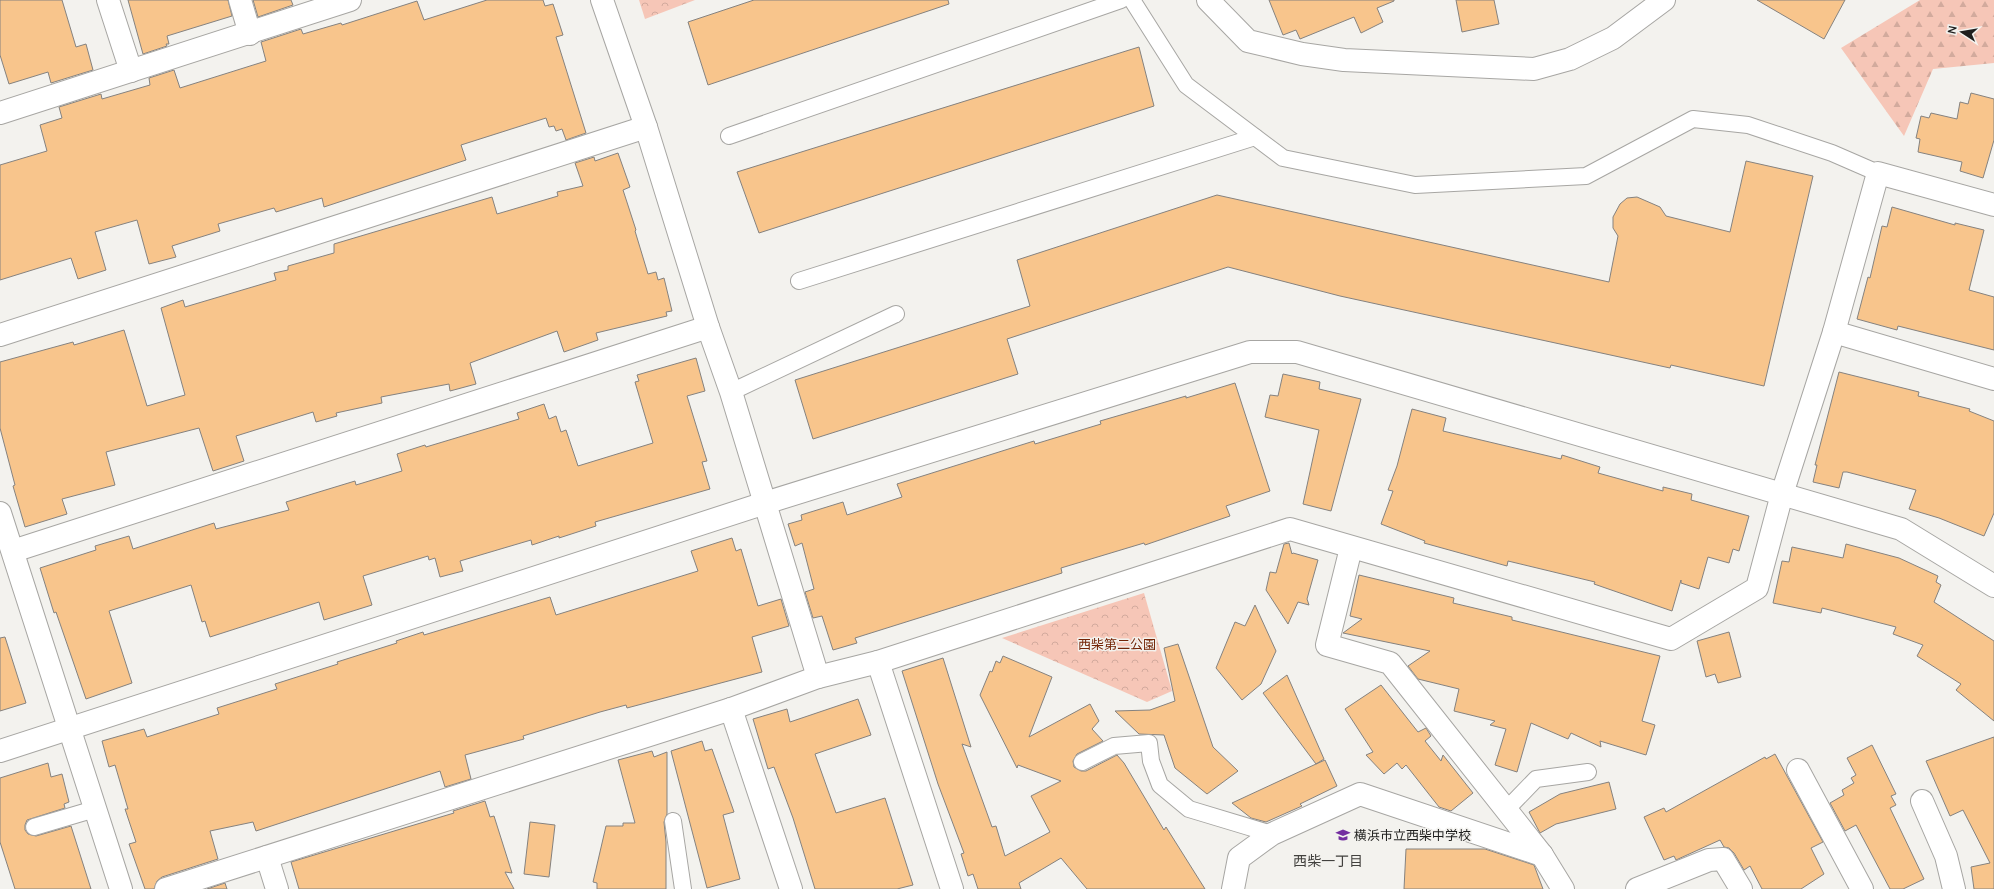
<svg xmlns="http://www.w3.org/2000/svg" width="1994" height="889" viewBox="0 0 1994 889" font-family="Manrope,'Noto Sans JP',sans-serif">
<defs>
<pattern id="forest-firs" width="22" height="20" patternUnits="userSpaceOnUse"><rect width="22" height="20" fill="#f6c6b7"/><path d="M5 1l3.5 6h-7zM16 11l3.5 6h-7z" fill="#d2aa9d"/></pattern>
<pattern id="park-crowns" width="20" height="18" patternUnits="userSpaceOnUse"><rect width="20" height="18" fill="#f6c6b7"/><path d="M2 6a3 3 0 1 1 6 0M12 15a3 3 0 1 1 6 0" fill="none" stroke="#d2aa9d"/></pattern>
</defs>
<rect width="100%" height="100%" fill="#f3f2ee"/>
<path fill="url(#forest-firs)" d="M 1920,0 L 1994,0 L 1994,63 L 1933,69 L 1904,136 L 1841,48 Z"/>
<g fill="url(#park-crowns)">
<path d="M 639,0 L 695,0 L 645,19 Z"/>
<path d="M 1144,593 L 1172,691 L 1147,702 L 1002,638 Z"/>
</g>
<g fill="#f8c58c" stroke="#85827f">
<path d="M 0,0 L 62,0 L 76,47 L 86,44 L 93,70 L 51,83 L 48,72 L 9,84 L 0,55 Z"/>
<path d="M 128,0 L 228,0 L 232,16 L 167,36 L 169,44 L 166,44 L 167,46 L 143,54 Z"/>
<path d="M 253,0 L 291,0 L 293,5 L 258,17 Z"/>
<path d="M 487,0 L 543,0 L 545,6 L 553,4 L 563,35 L 556,37 L 586,133 L 566,140 L 562,129 L 556,131 L 554,126 L 549,127 L 546,118 L 461,145 L 466,160 L 324,207 L 322,198 L 276,212 L 274,208 L 218,224 L 220,231 L 172,246 L 176,257 L 149,264 L 137,220 L 95,232 L 106,270 L 78,279 L 71,258 L 0,280 L 0,165 L 47,151 L 40,125 L 62,118 L 59,107 L 101,94 L 102,99 L 150,85 L 149,78 L 174,70 L 180,88 L 266,61 L 261,42 L 301,29 L 303,34 L 341,23 L 342,25 L 417,1 L 424,20 Z"/>
<path d="M 754,0 L 948,0 L 949,4 L 708,85 L 688,22 Z"/>
<path d="M 1269,0 L 1394,0 L 1394,1 L 1377,8 L 1383,22 L 1361,33 L 1354,17 L 1300,39 L 1296,30 L 1283,35 Z"/>
<path d="M 1456,0 L 1494,0 L 1499,24 L 1462,32 Z"/>
<path d="M 1757,0 L 1845,0 L 1824,39 Z"/>
<path d="M 1139,47 L 1154,106 L 759,233 L 737,172 Z"/>
<path d="M 1971,93 L 1994,99 L 1994,140 L 1983,178 L 1960,171 L 1962,162 L 1918,152 L 1920,139 L 1916,138 L 1921,116 L 1929,118 L 1931,113 L 1957,119 L 1960,102 L 1968,104 Z"/>
<path d="M 618,153 L 630,187 L 623,190 L 636,230 L 635,231 L 648,274 L 656,272 L 658,280 L 664,278 L 672,311 L 666,312 L 667,316 L 596,333 L 598,340 L 564,352 L 557,331 L 470,363 L 476,384 L 450,391 L 449,384 L 381,397 L 382,403 L 336,413 L 337,416 L 316,422 L 313,412 L 236,436 L 244,461 L 213,471 L 199,428 L 106,452 L 115,485 L 62,499 L 67,514 L 25,527 L 13,486 L 15,485 L 0,428 L 0,362 L 73,342 L 74,345 L 124,330 L 147,406 L 185,395 L 161,308 L 183,300 L 185,307 L 276,280 L 274,273 L 288,270 L 288,266 L 334,253 L 334,244 L 492,197 L 497,214 L 558,196 L 557,192 L 583,186 L 575,163 L 594,157 L 595,161 Z"/>
<path d="M 1746,161 L 1813,176 L 1764,386 L 1671,365 L 1670,368 L 1340,296 L 1228,267 L 1007,339 L 1018,374 L 813,439 L 795,380 L 1030,306 L 1017,260 L 1217,195 L 1609,282 L 1618,236 L 1613,228 L 1613,217 L 1620,204 L 1627,198 L 1637,197 L 1660,207 L 1666,216 L 1730,232 Z"/>
<path d="M 1892,207 L 1955,225 L 1955,223 L 1984,230 L 1969,290 L 1994,297 L 1994,350 L 1898,326 L 1897,330 L 1857,319 L 1868,277 L 1870,278 L 1882,226 L 1887,227 Z"/>
<path d="M 696,358 L 705,391 L 687,396 L 707,461 L 702,462 L 710,489 L 595,522 L 596,526 L 559,538 L 559,536 L 532,545 L 531,540 L 460,561 L 463,571 L 440,577 L 435,558 L 429,560 L 428,556 L 363,576 L 372,605 L 324,620 L 319,602 L 210,637 L 205,621 L 202,622 L 191,585 L 109,611 L 132,683 L 86,699 L 56,612 L 54,613 L 40,568 L 96,550 L 95,546 L 129,536 L 133,549 L 214,523 L 216,529 L 289,510 L 286,502 L 355,481 L 356,485 L 402,471 L 397,454 L 425,445 L 426,447 L 519,419 L 517,413 L 544,404 L 549,419 L 556,416 L 561,432 L 566,430 L 578,466 L 653,443 L 635,382 L 639,381 L 637,375 Z"/>
<path d="M 1839,372 L 1919,392 L 1918,396 L 1970,409 L 1969,411 L 1994,421 L 1994,513 L 1984,536 L 1939,518 L 1909,509 L 1916,490 L 1847,472 L 1843,472 L 1839,488 L 1813,482 L 1817,465 L 1815,465 Z"/>
<path d="M 1283,374 L 1320,382 L 1319,389 L 1361,399 L 1331,511 L 1303,504 L 1319,430 L 1265,417 L 1270,395 L 1278,396 Z"/>
<path d="M 1235,383 L 1270,491 L 1226,506 L 1230,516 L 1145,545 L 1144,543 L 1061,568 L 1062,573 L 855,638 L 857,643 L 833,650 L 822,616 L 813,618 L 805,592 L 814,589 L 802,543 L 795,546 L 788,524 L 802,520 L 801,515 L 843,502 L 847,515 L 902,497 L 897,484 L 1034,441 L 1035,444 L 1101,424 L 1100,421 L 1186,396 L 1186,398 Z"/>
<path d="M 1412,409 L 1446,418 L 1443,431 L 1561,459 L 1562,455 L 1600,467 L 1598,473 L 1663,491 L 1663,487 L 1692,494 L 1691,500 L 1749,516 L 1739,551 L 1733,549 L 1729,563 L 1708,557 L 1699,589 L 1681,583 L 1681,580 L 1672,611 L 1594,584 L 1595,582 L 1508,561 L 1507,566 L 1424,543 L 1425,541 L 1381,524 L 1393,491 L 1388,490 L 1397,466 Z"/>
<path d="M 732,538 L 736,551 L 741,549 L 758,606 L 781,599 L 789,626 L 752,637 L 762,672 L 627,708 L 626,705 L 600,712 L 523,736 L 524,739 L 465,755 L 471,779 L 445,787 L 440,771 L 256,831 L 253,822 L 210,831 L 218,859 L 162,877 L 157,881 L 154,889 L 145,889 L 129,844 L 136,842 L 125,809 L 128,809 L 115,765 L 109,767 L 102,741 L 144,729 L 147,737 L 219,714 L 217,708 L 277,689 L 275,684 L 338,664 L 337,662 L 397,643 L 396,641 L 423,632 L 424,635 L 550,597 L 556,615 L 698,571 L 691,551 Z"/>
<path d="M 1289,543 L 1292,554 L 1293,553 L 1318,560 L 1307,599 L 1309,605 L 1298,602 L 1288,624 L 1266,590 L 1270,572 L 1276,573 L 1284,544 Z"/>
<path d="M 1846,544 L 1899,558 L 1938,576 L 1936,582 L 1941,585 L 1934,602 L 1994,641 L 1994,721 L 1956,690 L 1961,684 L 1917,656 L 1923,645 L 1893,634 L 1896,627 L 1822,608 L 1821,613 L 1773,603 L 1782,561 L 1789,562 L 1792,547 L 1843,558 Z"/>
<path d="M 1359,575 L 1454,598 L 1453,603 L 1512,617 L 1512,620 L 1660,656 L 1642,721 L 1655,725 L 1646,755 L 1600,741 L 1601,747 L 1571,733 L 1568,739 L 1531,723 L 1517,772 L 1495,765 L 1506,729 L 1490,725 L 1495,721 L 1454,711 L 1459,689 L 1418,679 L 1408,666 L 1430,651 L 1343,633 L 1362,619 L 1350,616 Z"/>
<path d="M 1255,605 L 1276,651 L 1261,684 L 1242,700 L 1216,668 L 1235,622 L 1245,626 Z"/>
<path d="M 1729,632 L 1741,677 L 1718,683 L 1715,674 L 1706,677 L 1697,641 Z"/>
<path d="M 5,637 L 26,703 L 0,711 L 0,638 Z"/>
<path d="M 1178,644 L 1213,747 L 1238,771 L 1207,794 L 1175,768 L 1164,735 L 1139,734 L 1115,711 L 1150,710 L 1175,701 L 1164,648 Z"/>
<path d="M 1003,656 L 1052,677 L 1029,737 L 1090,704 L 1099,721 L 1092,729 L 1103,741 L 1077,754 L 1073,761 L 1074,767 L 1081,771 L 1086,771 L 1117,755 L 1124,763 L 1164,830 L 1166,827 L 1205,889 L 1087,889 L 1061,858 L 1019,883 L 1021,889 L 978,889 L 973,874 L 968,876 L 961,854 L 964,853 L 938,784 L 902,671 L 943,658 L 971,747 L 962,744 L 992,827 L 996,826 L 1005,856 L 1050,832 L 1031,796 L 1061,781 L 1018,765 L 1017,768 L 980,695 L 990,671 L 992,672 L 996,661 L 1000,663 Z"/>
<path d="M 1287,675 L 1324,759 L 1316,764 L 1325,760 L 1337,786 L 1300,804 L 1302,806 L 1266,822 L 1251,818 L 1232,803 L 1316,764 L 1263,693 Z"/>
<path d="M 1381,685 L 1418,732 L 1426,728 L 1431,736 L 1425,741 L 1441,761 L 1443,755 L 1473,793 L 1451,811 L 1439,807 L 1406,765 L 1402,769 L 1397,763 L 1384,774 L 1366,755 L 1373,752 L 1345,709 Z"/>
<path d="M 858,699 L 871,735 L 815,754 L 836,813 L 885,798 L 913,885 L 897,889 L 815,889 L 793,818 L 774,767 L 768,769 L 753,719 L 787,709 L 790,722 Z"/>
<path d="M 1994,737 L 1994,889 L 1974,889 L 1971,867 L 1990,863 L 1963,810 L 1950,816 L 1926,761 Z"/>
<path d="M 702,741 L 705,751 L 712,749 L 734,812 L 723,815 L 740,879 L 707,888 L 671,751 Z"/>
<path d="M 1872,745 L 1896,794 L 1891,796 L 1896,805 L 1890,808 L 1924,879 L 1903,889 L 1890,889 L 1856,825 L 1845,831 L 1830,803 L 1844,795 L 1842,790 L 1854,783 L 1851,778 L 1856,775 L 1847,758 Z"/>
<path d="M 652,751 L 654,757 L 667,752 L 667,814 L 664,822 L 666,842 L 666,889 L 597,889 L 597,883 L 593,882 L 606,826 L 623,826 L 623,823 L 635,823 L 618,760 Z"/>
<path d="M 1775,754 L 1823,842 L 1811,848 L 1824,874 L 1801,889 L 1762,889 L 1750,866 L 1744,870 L 1734,853 L 1729,848 L 1724,847 L 1720,840 L 1676,860 L 1674,856 L 1664,860 L 1644,817 L 1664,808 L 1666,812 L 1765,757 L 1766,759 Z"/>
<path d="M 48,763 L 51,777 L 62,774 L 69,802 L 64,804 L 65,808 L 27,820 L 25,825 L 25,830 L 28,834 L 36,836 L 71,826 L 91,889 L 15,889 L 0,842 L 0,778 Z"/>
<path d="M 1609,782 L 1616,809 L 1556,824 L 1540,833 L 1529,812 L 1560,794 Z"/>
<path d="M 485,801 L 490,817 L 494,816 L 512,873 L 505,872 L 514,889 L 299,889 L 291,862 L 454,813 L 453,811 Z"/>
<path d="M 530,822 L 555,825 L 549,877 L 524,874 Z"/>
<path d="M 1406,849 L 1485,849 L 1534,865 L 1543,889 L 1404,889 Z"/>
<path d="M 225,883 L 227,889 L 207,889 Z"/>
</g>
<g fill="none" stroke-linecap="round" stroke-linejoin="round">
<defs>
<g id="service">
<path d="M 1132,0 L 1186,85 L 1283,158 L 1415,185 L 1586,176 L 1693,119 L 1748,125 L 1832,153 L 1878,173"/>
<path d="M 729,136 L 1121,0"/>
<path d="M 799,281 L 1255,137"/>
<path d="M 731,392 L 896,314"/>
<path d="M 1082,762 L 1114,746 L 1149,743 L 1151,761 L 1160,785 L 1189,809 L 1272,834"/>
<path d="M 1506,810 L 1536,779 L 1588,772"/>
<path d="M 673,821 L 683,889"/>
<path d="M 34,827 L 95,809"/>
</g>
<g id="minor">
<path d="M 108,0 L 131,71"/>
<path d="M 240,0 L 250,34"/>
<path d="M 602,0 L 646,127 L 708,327 L 731,392 L 818,677"/>
<path d="M 1208,0 L 1248,41 L 1302,54 L 1344,60 L 1534,69 L 1570,59 L 1613,38 L 1664,0"/>
<path d="M 0,113 L 350,0"/>
<path d="M 1834,332 L 1994,379"/>
<path d="M 0,335 L 646,127"/>
<path d="M 0,513 L 121,889"/>
<path d="M 1351,548 L 1327,645 L 1390,663 L 1542,855 L 1563,889"/>
<path d="M 13,551 L 708,327"/>
<path d="M 878,662 L 952,889"/>
<path d="M 731,709 L 791,889"/>
<path d="M 0,751 L 765,503 L 1250,352 L 1297,352 L 1901,529 L 1994,586"/>
<path d="M 1798,770 L 1862,889"/>
<path d="M 1922,801 L 1946,856 L 1954,889"/>
<path d="M 267,857 L 277,889"/>
<path d="M 166,889 L 731,709 L 818,677 L 878,662 L 1290,529 L 1671,639 L 1757,588 L 1782,494 L 1834,332 L 1878,173 L 1994,205"/>
<path d="M 1233,889 L 1239,858 L 1272,834 L 1360,794 L 1542,855"/>
<path d="M 1637,889 L 1709,860 L 1723,859 L 1741,889"/>
</g>
</defs>
<use href="#service" stroke="#a7a6a3" stroke-width="18"/>
<use href="#minor" stroke="#a7a6a3" stroke-width="24"/>
<use href="#service" stroke="#fff" stroke-width="16"/>
<use href="#minor" stroke="#fff" stroke-width="22"/>
</g>
<defs>
<symbol id="school-bare" viewBox="-9 -9 18 18"><path d="M0-5L7-2L0 1L-7-2ZM-4 1L0 2.5L4 1V4Q0 6-4 4Z" fill="#732da0" stroke="#f3f2ee" stroke-width="2.5" paint-order="stroke"/></symbol>
</defs>
<g fill-rule="evenodd">
<use href="#school-bare" x="1333" y="825" width="20" height="20"/>
</g>
<g text-anchor="middle" stroke-width="3" stroke-linejoin="round" paint-order="stroke">
<g font-size="13" fill="#732405" stroke="#f3f2ee">
<text x="1117" y="649">西柴第二公園</text>
</g>
<g font-size="13" fill="#1f1f1e" stroke="#f3f2ee" text-anchor="start">
<text x="1354" y="840">横浜市立西柴中学校</text>
</g>
<g font-size="14" fill="#42413e" stroke="#f3f2ee">
<text x="1328" y="866">西柴一丁目</text>
</g>
</g>
<g transform="translate(1962 32) rotate(282)" stroke="#f3f2ee" stroke-width="3" paint-order="stroke">
<path d="M0-3L7 15L0 10L-7 15Z" fill="#1f1f1e"/>
<text y="-6" font-size="11" font-weight="bold" text-anchor="middle" fill="#1f1f1e">N</text>
</g>
</svg>
